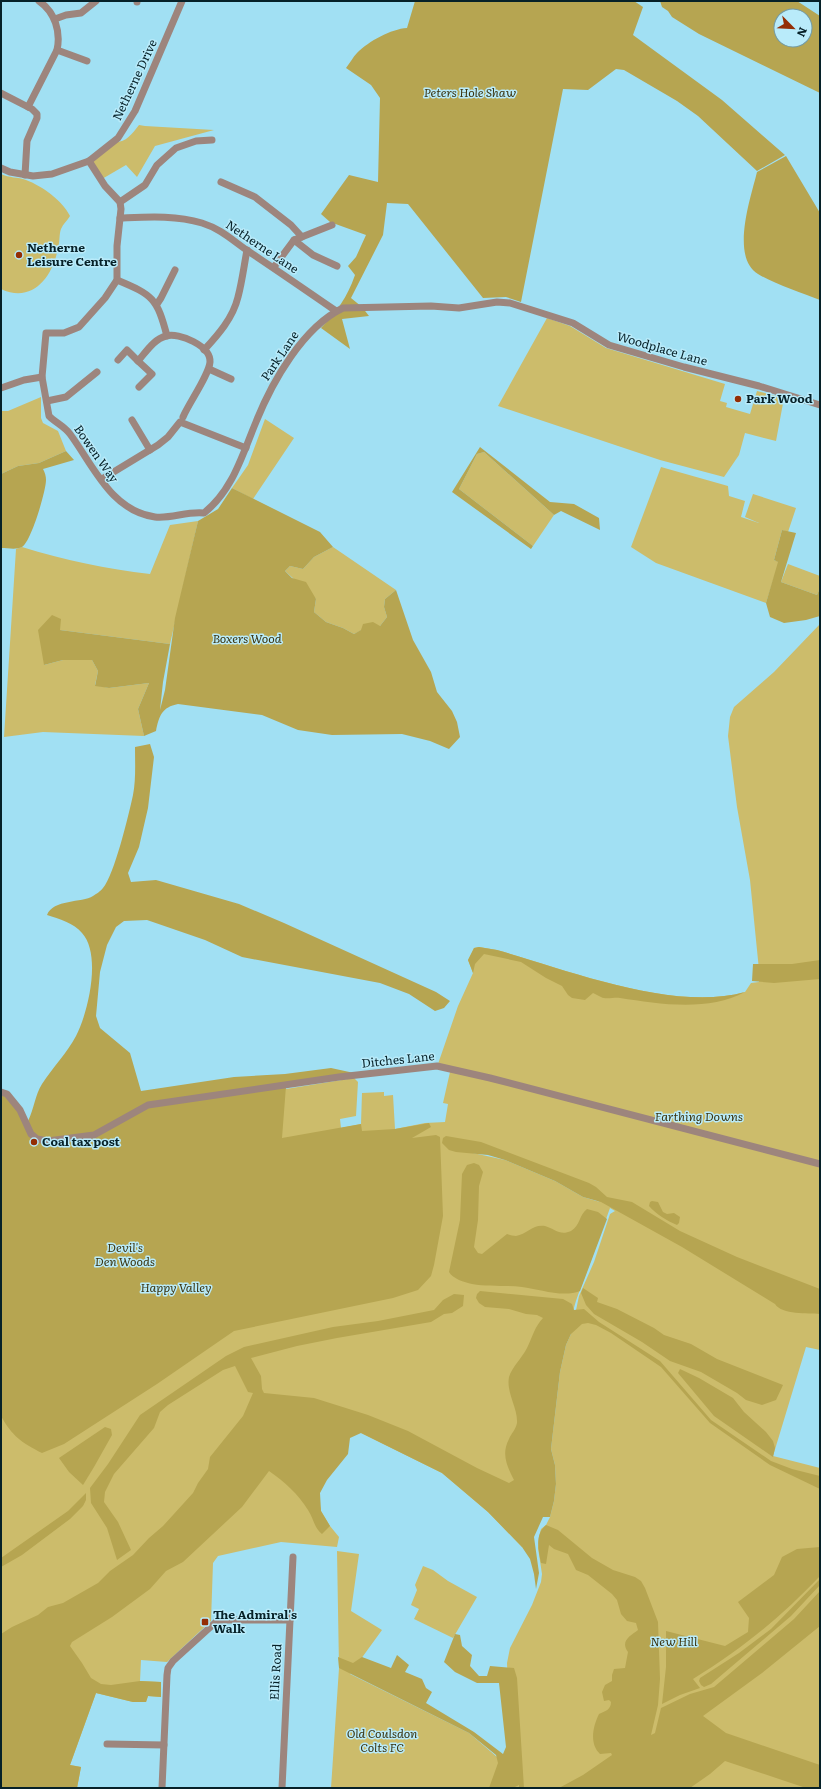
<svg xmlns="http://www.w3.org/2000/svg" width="821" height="1789" viewBox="0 0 821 1789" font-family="Literata,serif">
<rect width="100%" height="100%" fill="#a1e0f3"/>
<g fill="#ccbc6b" fill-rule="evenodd">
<path d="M 139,125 L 145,126 L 214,130 L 155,146 L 137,177 L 126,165 L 102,179 L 89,161 L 113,142 C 126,143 131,135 139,125 Z"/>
<path d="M 1,174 C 9,178 18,177 26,180 C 42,186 62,200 70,216 C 67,221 63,224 61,229 C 59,234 60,242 58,248 C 53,276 33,304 1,289 Z"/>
<path d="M 547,318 L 570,326 L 606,348 L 725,384 L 720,401 L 727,403 L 726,407 L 750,414 L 757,391 L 784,398 L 776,441 L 745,433 L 739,455 L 724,477 L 660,460 L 498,406 Z"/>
<path d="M 41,397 L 41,418 L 43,423 L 58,431 L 66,451 L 39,463 L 18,466 L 1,474 L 1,411 L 8,411 Z"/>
<path d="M 265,419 L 294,438 L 253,499 L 232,488 L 248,465 Z"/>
<path d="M 484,452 L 554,515 L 533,546 L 459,489 L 477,454 Z"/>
<path d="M 661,467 L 728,486 L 729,496 L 745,501 L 741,517 L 759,523 L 745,517 L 753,494 L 796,508 L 788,532 L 782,530 L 774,560 L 779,562 L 766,603 L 656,563 L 631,547 Z"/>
<path d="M 198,521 L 170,644 L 60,630 L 44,665 L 63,660 L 92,660 L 98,671 L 95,685 L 109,688 L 149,683 L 138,709 L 144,736 L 43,732 L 4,737 L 16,549 L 22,547 C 64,560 107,569 150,574 L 170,525 Z"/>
<path d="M 333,547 L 396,590 L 385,599 L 384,607 L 387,617 L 380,626 L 362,630 L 354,634 L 343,628 L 326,622 L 314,612 L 316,599 L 285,571 L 290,566 L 303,569 L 314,557 Z"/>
<path d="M 788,564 L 820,576 L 820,588 L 817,595 L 781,582 Z"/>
<path d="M 820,624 L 820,1350 L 806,1347 L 773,1456 L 820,1468 L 820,1788 L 507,1788 L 510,1752 L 507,1663 L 510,1648 L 532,1605 L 541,1582 L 542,1574 L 538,1548 L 539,1537 L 541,1529 L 546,1525 L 550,1517 L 554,1501 L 556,1484 L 555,1465 L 551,1449 L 560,1372 L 566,1345 L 571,1334 L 579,1296 L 594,1262 L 610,1214 L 615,1211 L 610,1208 C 600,1237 589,1266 578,1295 C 572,1311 570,1329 564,1345 L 522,1547 L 488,1512 L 442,1473 L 361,1433 L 302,1418 L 321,1511 L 330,1526 L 339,1537 L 337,1547 L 281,1542 L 218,1556 L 213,1563 L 211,1621 L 167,1662 L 141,1660 L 140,1681 L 161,1682 L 161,1697 L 148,1696 L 146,1702 L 133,1702 L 96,1693 L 70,1765 L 81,1767 L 77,1788 L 1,1788 L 1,1092 L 31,1134 L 286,1086 L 286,1089 L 354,1078 L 358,1082 L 356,1116 L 340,1119 L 341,1128 L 361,1124 L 362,1093 L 384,1092 L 384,1096 L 393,1095 L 395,1129 L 425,1123 L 445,1122 L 448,1104 L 443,1103 L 450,1072 L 438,1064 L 458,1006 L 473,973 L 468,960 L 474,948 L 479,947 L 497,950 C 568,970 673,1012 745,992 L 751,983 L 759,982 L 759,970 L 750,880 L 737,807 L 728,736 L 730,717 L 734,707 L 774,672 ZM 442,1142 L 513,1158 L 600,1202 L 583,1197 L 555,1181 L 505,1160 L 473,1153 Z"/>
<path d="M 337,1551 L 359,1554 L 351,1611 L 382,1630 L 350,1674 L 469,1733 L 504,1763 L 495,1788 L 331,1788 L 339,1668 Z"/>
<path d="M 423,1566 L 433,1570 L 448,1581 L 477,1597 L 453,1638 L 414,1619 L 419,1609 L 411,1605 L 417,1590 L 415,1585 Z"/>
</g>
<g fill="#b6a551" fill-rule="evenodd">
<path d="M 415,1 L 634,1 L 643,7 L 633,35 L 722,100 L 785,155 L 757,171 L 698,116 L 677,101 L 624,70 L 616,69 L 588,90 L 563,89 L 521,302 L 506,297 L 483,298 L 408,204 L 387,203 L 383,235 L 351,298 L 362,307 L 369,316 L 342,319 L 350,349 L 321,328 C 337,311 347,298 355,275 L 348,266 L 356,257 L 366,235 L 330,222 L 321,214 L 349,175 L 378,182 L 380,98 L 371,85 L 346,68 C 350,63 353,57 357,53 C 369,41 391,29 407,28 Z"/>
<path d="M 660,1 L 797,1 L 820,16 L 820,93 L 699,34 L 672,17 L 668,11 L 662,7 ZM 781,16 L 805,16 L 805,40 L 781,40 Z"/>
<path d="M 786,156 L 820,213 L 820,300 C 802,293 774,284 758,274 C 730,257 751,197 757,172 Z"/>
<path d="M 480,447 L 550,502 L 574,504 L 599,518 L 600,530 L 561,511 L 554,515 L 484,452 L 477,454 L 459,489 L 533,546 L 531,549 L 452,492 Z"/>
<path d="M 66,451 L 74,460 L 43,469 C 45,473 46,476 46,480 C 46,491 31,542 22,547 C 16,550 8,548 1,548 L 1,474 L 18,466 L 39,463 Z"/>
<path d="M 232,488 L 320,532 L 333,547 L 314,557 L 303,569 L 290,566 L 285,571 L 292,578 L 306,582 L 316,599 L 314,612 L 326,622 L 343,628 L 354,634 L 361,630 L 363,624 L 373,622 L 380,626 L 387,617 L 384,607 L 385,599 L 396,590 L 413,640 L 431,672 L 437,692 L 452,711 L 457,722 L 460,737 L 449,749 L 430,741 L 402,734 L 332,735 L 298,730 L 262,715 L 178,704 C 162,707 159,716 156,731 L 144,736 L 138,709 L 149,683 L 109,688 L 95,686 L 98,671 L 92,660 L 63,660 L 44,665 L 38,630 L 52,615 L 61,619 L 60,630 L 170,644 L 163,682 L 160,710 L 165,690 L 175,618 L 198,521 L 218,509 Z"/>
<path d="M 782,530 L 796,533 L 781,582 L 817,595 L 820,588 L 820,616 L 806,620 L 784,623 L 770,617 L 766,603 L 778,562 L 774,560 Z"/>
<path d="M 150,744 L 154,757 L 148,808 L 139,847 L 128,873 L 131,882 L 156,880 L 239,904 L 284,923 L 436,992 L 450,1001 L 444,1008 L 435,1011 L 409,994 L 380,983 L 242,957 L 205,940 L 147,920 L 124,921 L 116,927 L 107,945 L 100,972 L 96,1016 L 100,1028 L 130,1053 L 141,1091 L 234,1077 L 285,1074 L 331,1068 L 354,1073 L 286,1086 L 282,1138 L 361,1124 L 362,1131 L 395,1129 L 429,1123 L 431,1127 L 412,1138 L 436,1135 L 440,1137 L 443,1216 L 434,1265 L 431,1276 L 418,1290 L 393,1298 L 234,1331 L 157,1384 L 64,1444 L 42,1453 C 22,1443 12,1436 1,1416 L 1,1092 L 28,1121 C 34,1109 35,1095 42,1084 C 53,1067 67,1053 76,1036 C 88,1013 102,955 82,933 C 74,923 59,919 47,915 C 53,899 82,903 93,896 C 96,894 101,891 103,888 C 114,876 129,814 133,795 C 136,780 135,763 135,747 Z"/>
<path d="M 479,947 L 497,950 C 568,970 673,1012 745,992 C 708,1012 659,1004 620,998 C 614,997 606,1000 601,997 C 598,996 596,994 593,993 L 585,1000 L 572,998 L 568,995 L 562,986 L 546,978 L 521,962 L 484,954 L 475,964 L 473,973 L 468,960 L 474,948 Z"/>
<path d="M 820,960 L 820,979 L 774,983 L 752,981 L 753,964 L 792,964 Z"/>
<path d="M 446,1136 L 481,1142 L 589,1183 L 596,1187 L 607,1197 L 632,1202 L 680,1231 L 737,1257 L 820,1289 L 820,1314 C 808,1313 782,1315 775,1304 L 682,1247 L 601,1202 L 583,1197 L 555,1181 L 505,1160 L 488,1155 L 456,1152 L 449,1150 L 442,1143 L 443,1138 Z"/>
<path d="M 474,1163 L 479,1165 L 483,1172 L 479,1186 L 478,1220 L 474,1247 L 478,1253 L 482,1254 L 507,1234 C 510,1235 513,1236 516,1236 C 527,1234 533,1224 545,1226 C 555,1229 560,1236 571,1231 C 580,1226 579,1215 587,1209 L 598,1212 L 607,1219 L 580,1291 C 563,1298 539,1289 522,1287 C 506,1285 488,1287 472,1284 C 464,1282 453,1279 449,1272 L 460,1220 L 462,1174 L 467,1165 Z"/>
<path d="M 652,1201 L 658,1202 L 663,1212 L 667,1214 L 674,1213 L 680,1217 L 679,1223 L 677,1225 C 667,1221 656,1214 649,1206 L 650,1202 Z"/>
<path d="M 583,1288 L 598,1298 L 597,1302 L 617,1309 L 654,1328 L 664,1335 L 691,1344 L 717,1359 L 783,1385 L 776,1400 L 762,1405 L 746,1400 L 737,1393 L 701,1372 L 670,1361 L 642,1342 L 594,1314 L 586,1305 L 581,1293 Z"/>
<path d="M 480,1291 L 563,1299 L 572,1304 L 574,1310 L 584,1309 L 599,1322 L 660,1361 L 711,1420 L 771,1461 L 792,1469 L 820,1476 L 820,1489 L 770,1465 L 710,1423 L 661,1367 L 611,1333 L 596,1325 L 588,1323 L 582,1324 L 571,1334 L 566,1345 L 560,1372 L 551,1449 L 555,1465 L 556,1484 L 554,1501 L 550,1517 L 543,1517 L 534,1537 L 539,1573 L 536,1589 L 534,1574 L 530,1559 L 522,1547 L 488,1512 L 442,1473 L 361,1433 L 350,1438 L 348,1454 L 327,1480 L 320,1493 L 321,1511 L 330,1526 L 322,1534 C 314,1528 314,1519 308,1510 C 298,1494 285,1482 269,1471 L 242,1507 L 183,1562 L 166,1571 L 150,1589 L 112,1617 L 72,1642 L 70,1646 L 82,1663 L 91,1678 L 101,1684 L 111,1685 L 140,1681 L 161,1682 L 161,1697 L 148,1696 L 146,1702 L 133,1702 L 96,1693 L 70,1765 L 81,1767 L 77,1788 L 1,1788 L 1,1634 L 12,1627 L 38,1615 L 48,1607 L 63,1603 L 98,1583 L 110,1571 L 133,1555 L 149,1538 L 163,1526 L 193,1493 L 198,1483 L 208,1469 L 210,1457 L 243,1416 L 253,1393 L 248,1392 L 235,1366 L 223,1370 L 168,1405 L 160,1412 L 154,1428 L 114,1474 L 105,1492 L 104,1502 L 118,1522 L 131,1550 L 117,1560 L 107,1528 L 91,1503 L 90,1488 L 108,1464 L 140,1415 L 226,1356 L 244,1347 L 333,1327 L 378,1321 L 434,1310 L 443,1300 L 454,1294 L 464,1295 L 463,1306 L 452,1313 L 444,1314 L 431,1322 L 337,1338 L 297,1346 L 251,1358 L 261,1376 L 262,1389 L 264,1393 L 314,1398 L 368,1415 L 408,1431 L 477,1468 L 509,1483 L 514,1480 C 507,1466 501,1454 509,1439 C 511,1434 516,1429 517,1423 C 518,1408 506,1393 509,1377 C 512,1367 522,1358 527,1348 C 532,1338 535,1326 543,1318 L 537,1315 L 526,1314 L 509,1309 L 485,1307 L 479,1303 L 476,1298 L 477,1294 Z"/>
<path d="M 680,1369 L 699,1378 L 733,1398 L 744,1412 L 766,1432 L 773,1441 L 775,1448 L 773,1457 L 714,1416 L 678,1373 Z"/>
<path d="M 105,1427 L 111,1429 L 112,1435 L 94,1467 L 83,1485 L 69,1472 L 59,1458 Z"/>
<path d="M 86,1493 L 86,1500 L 83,1506 L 70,1519 L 22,1555 L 1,1567 L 1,1558 L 68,1511 Z"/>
<path d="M 546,1525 L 558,1530 L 592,1558 L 613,1570 L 635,1577 L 641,1581 L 645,1588 L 658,1622 L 660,1679 L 658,1705 L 651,1735 L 655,1733 L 661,1708 L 690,1694 L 714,1687 L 794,1619 L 820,1591 L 820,1626 L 762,1673 L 703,1716 L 726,1733 L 820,1765 L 820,1788 L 806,1788 L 725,1761 L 710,1774 L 690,1788 L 559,1788 L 583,1775 L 612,1755 L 611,1753 L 600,1754 C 589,1744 593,1726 599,1714 C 605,1711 611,1710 611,1702 L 609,1700 L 604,1701 L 602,1692 L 605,1685 L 612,1681 L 612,1675 L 614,1669 L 625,1668 L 628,1652 C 620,1641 630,1636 638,1630 L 636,1623 L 627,1621 L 621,1614 L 617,1600 L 612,1594 L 588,1575 L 576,1570 L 568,1554 L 554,1549 L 549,1545 L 546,1564 L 541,1563 C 538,1549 535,1534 546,1525 Z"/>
<path d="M 820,1547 L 820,1576 C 780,1618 743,1648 693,1679 L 700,1688 L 680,1695 L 662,1704 L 666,1667 L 666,1631 L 725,1646 L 748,1632 L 749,1618 L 738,1602 L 774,1575 L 782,1557 L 797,1549 Z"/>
<path d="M 820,1579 L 820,1585 L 791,1616 L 711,1684 L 704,1687 L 701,1685 L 699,1681 L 700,1678 L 739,1653 L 771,1629 Z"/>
<path d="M 455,1634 L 460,1635 L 462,1646 L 472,1655 L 470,1666 L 479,1676 L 487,1676 L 490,1666 L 514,1668 L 517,1678 L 524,1788 L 519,1788 L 519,1785 L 513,1788 L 489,1788 L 498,1763 L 496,1755 L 469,1733 L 339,1668 L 338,1657 L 353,1663 L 362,1657 L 391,1668 L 397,1655 L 409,1665 L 405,1672 L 422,1679 L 426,1688 L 432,1692 L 426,1703 L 474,1732 L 503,1754 L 506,1747 L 499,1683 L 477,1683 L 455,1672 L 444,1662 Z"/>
</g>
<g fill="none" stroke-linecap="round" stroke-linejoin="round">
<g stroke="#9d857d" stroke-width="7">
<path d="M 137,2 L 137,1"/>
<path d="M 55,19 L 66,15 L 81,13 L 96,1"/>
<path d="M 57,50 L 87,61"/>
<path d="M 1,93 L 32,109 L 37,114 L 37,118 L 27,141 L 25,175"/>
<path d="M 28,107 L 57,50 C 61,32 55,12 39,1"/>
<path d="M 89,161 L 105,186 L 120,202 L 121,209 L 117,246 L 117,280 L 105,298 L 79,327 L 64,333 L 46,333 L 42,377 L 49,416 C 56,423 64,426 70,434 C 93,465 111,511 155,517 C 171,519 187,511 204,513 C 233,490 242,455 256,422 C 272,382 303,327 343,308 L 431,306 L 459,308 L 497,302 L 510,303 L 573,323 L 609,345 L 684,367 L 759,386 L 820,405"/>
<path d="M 1,168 L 10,172 L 33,176 L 52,174 L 89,161 L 118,138 L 135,111 L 182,1"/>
<path d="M 221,182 L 255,197 L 291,225 L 302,237"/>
<path d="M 120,202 L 145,185 L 157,165 L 176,148 L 196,141 L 212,140"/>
<path d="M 120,218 C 147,217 175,215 202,223 C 221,229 232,240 248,251 C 278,271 307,291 336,311"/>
<path d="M 294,240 L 313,255 L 337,266"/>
<path d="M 274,267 L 294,240 L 332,225"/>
<path d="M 117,280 C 153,295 157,298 167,336"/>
<path d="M 157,304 L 161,298 L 175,270"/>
<path d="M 204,350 C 218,335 233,318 238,297 C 242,282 244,266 247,250"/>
<path d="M 118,360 L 127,350 L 138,361"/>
<path d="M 209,369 L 231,379"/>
<path d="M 139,387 L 152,374 L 138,361 C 146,352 154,339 166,336 C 179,332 211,346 210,362 C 209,375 189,403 183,417"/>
<path d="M 1,388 L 24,380 L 42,377"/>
<path d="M 47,401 L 66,397 L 97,372"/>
<path d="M 132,420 L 150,450"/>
<path d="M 102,479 L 158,445 L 168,437 L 180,422 L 246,448"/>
<path d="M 1,1092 L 7,1094 L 20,1110 L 31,1134 L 37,1139 L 48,1141 L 94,1135 L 148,1105 L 339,1077 L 437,1066 L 490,1078 L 820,1164"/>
<path d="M 107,1744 L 164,1745"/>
<path d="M 162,1788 L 167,1675 L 168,1668 L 173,1661 L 217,1621 L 222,1620 L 290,1620"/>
<path d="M 282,1788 L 293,1557"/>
</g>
</g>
<g fill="#942e05" stroke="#b9ebfa" stroke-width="1.5">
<circle cx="19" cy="255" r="4"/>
<circle cx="738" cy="399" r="4"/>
<circle cx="34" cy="1142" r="4"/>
<rect x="201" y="1618" width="8" height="8" rx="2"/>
</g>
<g text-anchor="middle" stroke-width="3" stroke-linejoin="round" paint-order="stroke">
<g font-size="12" fill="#062128" stroke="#b9ebfa">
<text transform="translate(135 80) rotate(-65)" y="4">Netherne Drive</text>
<text transform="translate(262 247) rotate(34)" y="4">Netherne Lane</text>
<text transform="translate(662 349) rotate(16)" y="4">Woodplace Lane</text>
<text transform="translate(280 356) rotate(-56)" y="4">Park Lane</text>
<text transform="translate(96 454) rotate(55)" y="4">Bowen Way</text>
<text transform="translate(398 1060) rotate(-6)" y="4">Ditches Lane</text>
<text transform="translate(276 1672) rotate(-87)" y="4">Ellis Road</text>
</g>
<g font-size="12" font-style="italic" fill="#3b340f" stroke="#b9ebfa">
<text x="470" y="97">Peters Hole Shaw</text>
<text x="247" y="643">Boxers Wood</text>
<text x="699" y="1121">Farthing Downs</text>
<text x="125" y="1252">Devil's<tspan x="125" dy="14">Den Woods</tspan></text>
<text x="176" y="1292">Happy Valley</text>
<text x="674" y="1646">New Hill</text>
<text x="382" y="1738">Old Coulsdon<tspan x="382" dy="14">Colts FC</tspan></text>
</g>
<g font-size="12" font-weight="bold" fill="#062128" stroke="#b9ebfa" text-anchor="start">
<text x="27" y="252">Netherne<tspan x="27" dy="14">Leisure Centre</tspan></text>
<text x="746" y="403">Park Wood</text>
<text x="42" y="1146">Coal tax post</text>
<text x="213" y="1619">The Admiral's<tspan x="213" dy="14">Walk</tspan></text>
</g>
</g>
<rect width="821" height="1789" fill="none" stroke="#062128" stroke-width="4"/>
<g transform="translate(793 28) rotate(114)"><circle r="19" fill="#b9ebfa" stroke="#719aa6"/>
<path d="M0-3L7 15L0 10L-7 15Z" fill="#942e05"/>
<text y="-6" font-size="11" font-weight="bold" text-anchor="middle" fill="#062128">N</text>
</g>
</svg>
